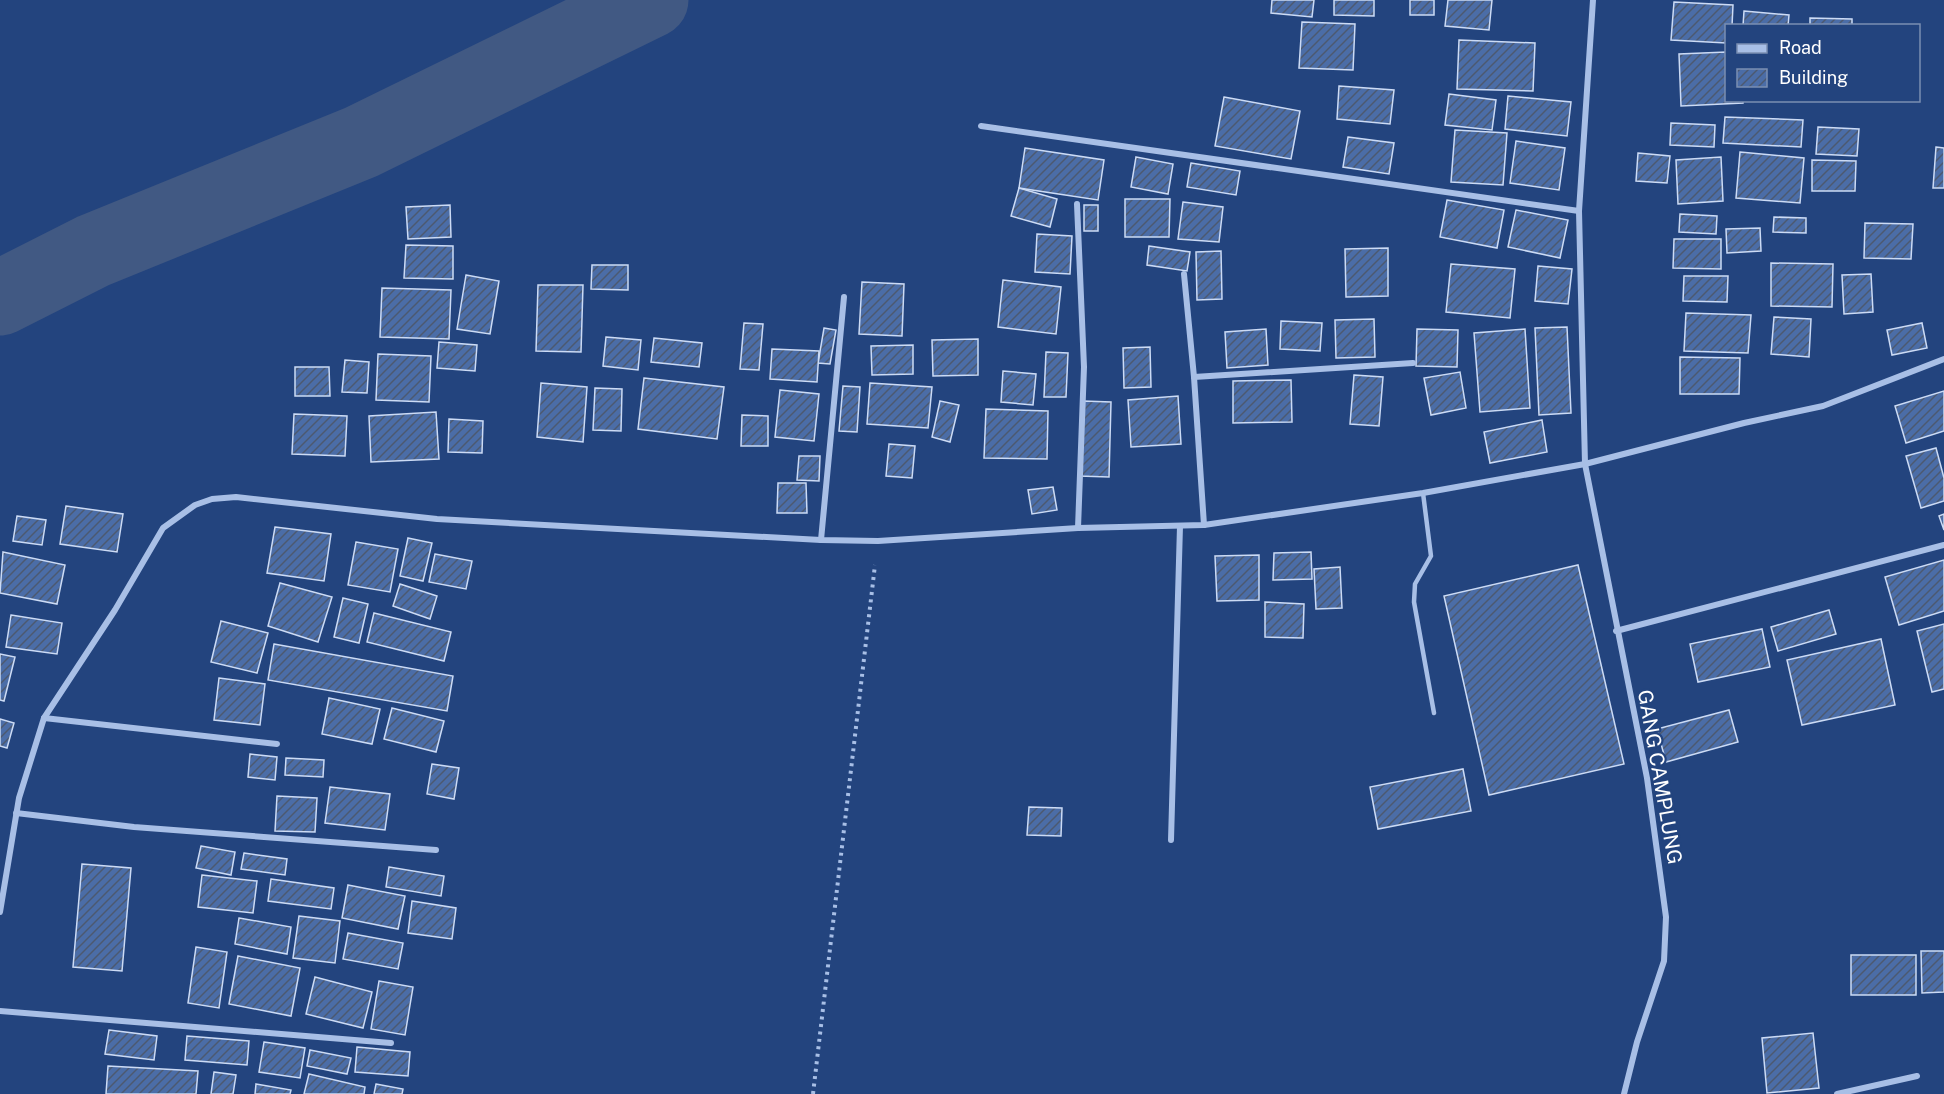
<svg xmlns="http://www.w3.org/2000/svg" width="1944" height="1094" viewBox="0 0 1944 1094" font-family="'Public Sans',sans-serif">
<defs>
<pattern id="building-hatch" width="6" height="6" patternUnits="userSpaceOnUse" patternTransform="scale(1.5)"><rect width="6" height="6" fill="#4b6da7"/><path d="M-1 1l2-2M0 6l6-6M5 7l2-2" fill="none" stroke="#4c5970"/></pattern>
</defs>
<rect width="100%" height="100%" fill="#23447e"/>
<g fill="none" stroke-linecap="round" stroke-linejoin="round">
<path stroke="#415983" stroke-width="75" d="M 0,298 L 93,251 L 361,142 L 651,0"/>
</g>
<g fill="url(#building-hatch)" stroke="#ccdbf5" stroke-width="1.5">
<path d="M 1272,0 L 1314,0 L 1312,17 L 1271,13 Z"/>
<path d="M 1334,0 L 1374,0 L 1374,16 L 1334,15 Z"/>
<rect x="1410" y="0" width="24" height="15"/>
<path d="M 1448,0 L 1492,0 L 1489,30 L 1445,26 Z"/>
<path d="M 1674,2 L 1733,5 L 1732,26 L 1726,26 L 1726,43 L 1671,40 Z"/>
<path d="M 1744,11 L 1789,15 L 1788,26 L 1743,26 Z"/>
<path d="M 1810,18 L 1852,19 L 1852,26 L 1810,26 Z"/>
<path d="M 1302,22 L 1355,24 L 1353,70 L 1299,68 Z"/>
<path d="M 1459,40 L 1535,43 L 1533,91 L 1457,89 Z"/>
<path d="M 1726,52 L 1726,100 L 1743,100 L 1743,103 L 1681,106 L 1679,54 Z"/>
<path d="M 1339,86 L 1394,90 L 1390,124 L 1337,119 Z"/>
<path d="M 1449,94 L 1496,100 L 1492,130 L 1445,125 Z"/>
<path d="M 1508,96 L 1571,102 L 1567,136 L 1505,129 Z"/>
<path d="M 1224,97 L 1300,111 L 1291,159 L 1215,146 Z"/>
<path d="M 1725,117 L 1803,120 L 1801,147 L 1723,143 Z"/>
<path d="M 1671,123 L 1715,125 L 1714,147 L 1670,145 Z"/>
<path d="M 1818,127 L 1859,129 L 1857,156 L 1816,154 Z"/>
<path d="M 1455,130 L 1507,133 L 1503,185 L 1451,182 Z"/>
<path d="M 1348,137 L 1394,143 L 1389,174 L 1343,167 Z"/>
<path d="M 1516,141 L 1565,148 L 1559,190 L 1510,183 Z"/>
<path d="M 1936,147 L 1944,148 L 1944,188 L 1933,188 Z"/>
<path d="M 1025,148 L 1104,160 L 1098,200 L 1019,188 Z"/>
<path d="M 1740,152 L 1804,158 L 1800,203 L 1736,198 Z"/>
<path d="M 1638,153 L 1670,156 L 1667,183 L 1636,181 Z"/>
<path d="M 1136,157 L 1173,164 L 1168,194 L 1131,187 Z"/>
<path d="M 1721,157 L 1723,201 L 1678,204 L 1676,160 Z"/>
<path d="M 1812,160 L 1856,161 L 1855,191 L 1812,191 Z"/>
<path d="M 1191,163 L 1240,171 L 1236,195 L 1187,187 Z"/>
<path d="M 1019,188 L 1057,199 L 1050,227 L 1011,216 Z"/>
<path d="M 1125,199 L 1170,199 L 1169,237 L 1125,237 Z"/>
<path d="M 1447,200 L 1504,210 L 1497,248 L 1440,237 Z"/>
<path d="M 1183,202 L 1223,207 L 1219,242 L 1178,239 Z"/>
<path d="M 450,205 L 451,237 L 408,239 L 406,207 Z"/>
<rect x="1084" y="205" width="14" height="26"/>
<path d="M 1516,210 L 1568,220 L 1560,258 L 1508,247 Z"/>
<path d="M 1680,214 L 1717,216 L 1716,234 L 1679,232 Z"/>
<path d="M 1774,217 L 1806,218 L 1806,233 L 1773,232 Z"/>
<path d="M 1865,223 L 1913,224 L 1911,259 L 1864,258 Z"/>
<path d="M 1760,228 L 1761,251 L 1727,253 L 1726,229 Z"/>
<path d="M 1037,234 L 1072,236 L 1070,274 L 1035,272 Z"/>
<path d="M 1674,239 L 1721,239 L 1721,269 L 1673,268 Z"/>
<path d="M 406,245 L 453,246 L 453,279 L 404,278 Z"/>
<path d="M 1149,246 L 1190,252 L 1187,271 L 1147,265 Z"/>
<path d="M 1388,248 L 1388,296 L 1346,297 L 1345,249 Z"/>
<path d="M 1221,251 L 1222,299 L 1197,300 L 1196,252 Z"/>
<path d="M 1771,263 L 1833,264 L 1832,307 L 1771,306 Z"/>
<path d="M 1451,264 L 1515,269 L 1510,318 L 1446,312 Z"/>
<path d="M 592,265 L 628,265 L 628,290 L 591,289 Z"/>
<path d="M 1538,266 L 1572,269 L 1568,304 L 1535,301 Z"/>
<path d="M 1871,274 L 1873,312 L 1844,314 L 1842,275 Z"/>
<path d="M 466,275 L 499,281 L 490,334 L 457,329 Z"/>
<path d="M 1684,276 L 1728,276 L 1727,302 L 1683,301 Z"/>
<path d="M 1003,280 L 1061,287 L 1056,334 L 998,327 Z"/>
<path d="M 862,282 L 904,284 L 902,336 L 859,334 Z"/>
<path d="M 538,285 L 583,285 L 581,352 L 536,351 Z"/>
<path d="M 382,288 L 451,290 L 449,339 L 380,337 Z"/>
<path d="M 1686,313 L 1751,315 L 1748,353 L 1684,351 Z"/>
<path d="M 1774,317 L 1811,319 L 1809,357 L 1771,354 Z"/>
<path d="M 1374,319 L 1375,357 L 1336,358 L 1335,320 Z"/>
<path d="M 1281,321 L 1322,323 L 1320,351 L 1280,349 Z"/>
<path d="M 744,323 L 763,324 L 759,370 L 740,369 Z"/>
<path d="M 1922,323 L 1927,348 L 1892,355 L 1887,330 Z"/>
<path d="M 1567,327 L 1571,413 L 1539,415 L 1535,328 Z"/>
<path d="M 824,328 L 836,330 L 830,364 L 818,363 Z"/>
<path d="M 1266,329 L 1268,365 L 1227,368 L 1225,332 Z"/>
<path d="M 1417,329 L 1458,330 L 1457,367 L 1416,366 Z"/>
<path d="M 1525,329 L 1530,408 L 1480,412 L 1474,333 Z"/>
<path d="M 606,337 L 641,340 L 638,370 L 603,366 Z"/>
<path d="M 654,338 L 702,343 L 699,367 L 651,362 Z"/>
<path d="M 978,339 L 978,375 L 933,376 L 932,340 Z"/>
<path d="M 439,342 L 477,345 L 475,371 L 437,368 Z"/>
<path d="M 913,345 L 913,374 L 872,375 L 871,346 Z"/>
<path d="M 1150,347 L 1151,387 L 1124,388 L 1123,348 Z"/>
<path d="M 772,349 L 819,351 L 817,382 L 770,379 Z"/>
<path d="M 1046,352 L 1068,353 L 1066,397 L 1044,397 Z"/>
<path d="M 378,354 L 431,356 L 429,402 L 376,400 Z"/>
<path d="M 1680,357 L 1740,358 L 1739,394 L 1680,394 Z"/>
<path d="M 345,360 L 369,362 L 367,393 L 342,392 Z"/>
<path d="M 295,367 L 329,367 L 330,396 L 295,396 Z"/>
<path d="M 1003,371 L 1036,374 L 1033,405 L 1001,402 Z"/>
<path d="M 1460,372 L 1466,408 L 1431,415 L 1424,378 Z"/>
<path d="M 1354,375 L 1383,377 L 1379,426 L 1350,424 Z"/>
<path d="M 644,378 L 724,387 L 717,439 L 638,429 Z"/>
<path d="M 1291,380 L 1292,422 L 1233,423 L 1233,381 Z"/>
<path d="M 541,383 L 587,387 L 583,442 L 537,437 Z"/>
<path d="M 870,383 L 932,387 L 928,428 L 867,424 Z"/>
<path d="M 843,386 L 860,387 L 857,432 L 839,431 Z"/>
<path d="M 595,388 L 622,389 L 621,431 L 593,430 Z"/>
<path d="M 780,390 L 819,394 L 814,441 L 775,437 Z"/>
<path d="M 1944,391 L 1944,431 L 1906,443 L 1895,406 Z"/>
<path d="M 1178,396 L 1181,444 L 1131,447 L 1128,400 Z"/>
<path d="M 940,401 L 959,405 L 950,442 L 932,437 Z"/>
<path d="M 1083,401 L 1111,402 L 1109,477 L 1079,476 Z"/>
<path d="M 986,409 L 1048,411 L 1047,459 L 984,458 Z"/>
<path d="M 436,412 L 439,459 L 371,462 L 369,416 Z"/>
<path d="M 294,414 L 347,416 L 345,456 L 292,454 Z"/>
<path d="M 742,415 L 768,416 L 768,446 L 741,446 Z"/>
<path d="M 449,419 L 483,421 L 482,453 L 448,452 Z"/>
<path d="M 1542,420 L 1547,452 L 1490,463 L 1484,432 Z"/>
<path d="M 889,444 L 915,446 L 912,478 L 886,476 Z"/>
<path d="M 1936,448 L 1944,478 L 1944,501 L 1921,508 L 1906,456 Z"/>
<path d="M 799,456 L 820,456 L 819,481 L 797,480 Z"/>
<path d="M 778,483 L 806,483 L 807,513 L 777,513 Z"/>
<path d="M 1053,487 L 1057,510 L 1032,514 L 1028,490 Z"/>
<path d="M 66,506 L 123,514 L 117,552 L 60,544 Z"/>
<path d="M 1944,514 L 1944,530 L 1939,516 Z"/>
<path d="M 17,516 L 46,520 L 42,545 L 13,541 Z"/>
<path d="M 275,527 L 331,534 L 324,581 L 267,573 Z"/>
<path d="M 408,538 L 432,543 L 423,581 L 400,576 Z"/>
<path d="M 356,542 L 398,549 L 390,592 L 348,585 Z"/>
<path d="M 3,552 L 65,565 L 57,604 L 0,593 Z"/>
<path d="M 1311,552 L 1312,579 L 1273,580 L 1274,553 Z"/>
<path d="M 435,554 L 472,561 L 466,589 L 429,582 Z"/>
<path d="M 1259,555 L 1259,600 L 1217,601 L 1215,556 Z"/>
<path d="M 1944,560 L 1944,611 L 1899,625 L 1885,577 Z"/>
<path d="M 1578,565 L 1624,764 L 1489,795 L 1444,596 Z"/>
<path d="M 1340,567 L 1342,608 L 1316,609 L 1314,569 Z"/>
<path d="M 280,583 L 332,597 L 318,642 L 268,626 Z"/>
<path d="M 400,584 L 437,596 L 430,619 L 393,606 Z"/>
<path d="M 343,598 L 368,604 L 359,643 L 334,637 Z"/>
<path d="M 1265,602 L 1304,604 L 1303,638 L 1265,637 Z"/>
<path d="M 1829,610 L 1836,634 L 1778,651 L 1771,627 Z"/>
<path d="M 374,613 L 451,632 L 444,661 L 367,642 Z"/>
<path d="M 11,615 L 62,623 L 57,654 L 6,647 Z"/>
<path d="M 221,621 L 268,633 L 257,673 L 211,662 Z"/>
<path d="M 1944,624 L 1944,689 L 1932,692 L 1917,631 Z"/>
<path d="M 1762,629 L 1770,667 L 1698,682 L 1690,644 Z"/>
<path d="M 1881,639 L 1895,705 L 1802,725 L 1787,660 Z"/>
<path d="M 274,644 L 453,676 L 447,711 L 268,680 Z"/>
<path d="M 0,654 L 15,657 L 4,701 L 0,700 Z"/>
<path d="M 219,678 L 265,684 L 260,725 L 214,720 Z"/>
<path d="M 329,698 L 380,709 L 372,744 L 322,734 Z"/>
<path d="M 392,708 L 444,721 L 436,752 L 384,739 Z"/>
<path d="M 1729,710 L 1738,742 L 1666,762 L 1657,729 Z"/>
<path d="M 0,719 L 14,723 L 7,748 L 0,746 Z"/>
<path d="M 250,754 L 277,757 L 275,780 L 248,777 Z"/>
<path d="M 286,758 L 324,760 L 323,777 L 285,775 Z"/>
<path d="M 432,764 L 459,768 L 454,799 L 427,794 Z"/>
<path d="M 1463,769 L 1471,811 L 1378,829 L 1370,787 Z"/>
<path d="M 330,787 L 390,794 L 385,830 L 325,823 Z"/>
<path d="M 277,796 L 317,798 L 315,832 L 275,831 Z"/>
<path d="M 1029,807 L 1062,808 L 1061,836 L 1027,835 Z"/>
<path d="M 201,846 L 235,852 L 231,875 L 196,868 Z"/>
<path d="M 244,853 L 287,859 L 285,875 L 241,869 Z"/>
<path d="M 82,864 L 131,868 L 122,971 L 73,967 Z"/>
<path d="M 389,867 L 444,876 L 441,896 L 386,887 Z"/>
<path d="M 202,875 L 257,881 L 253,913 L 198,907 Z"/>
<path d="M 271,879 L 334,888 L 331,909 L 268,901 Z"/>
<path d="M 348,885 L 405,896 L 398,929 L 342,918 Z"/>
<path d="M 412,901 L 456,908 L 452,939 L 408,933 Z"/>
<path d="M 299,916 L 340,921 L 335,963 L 293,958 Z"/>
<path d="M 239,918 L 291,927 L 287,954 L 235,944 Z"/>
<path d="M 348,933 L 403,943 L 398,969 L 343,959 Z"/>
<path d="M 196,947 L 227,952 L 219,1008 L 188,1003 Z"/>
<path d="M 1921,951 L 1944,951 L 1944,992 L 1922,993 Z"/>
<rect x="1851" y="955" width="65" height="40"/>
<path d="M 238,956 L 300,968 L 291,1016 L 229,1004 Z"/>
<path d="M 315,977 L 372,992 L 363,1028 L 306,1014 Z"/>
<path d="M 379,981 L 413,987 L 405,1035 L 371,1029 Z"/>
<path d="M 109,1030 L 157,1036 L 154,1060 L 105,1054 Z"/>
<path d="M 1813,1033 L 1819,1088 L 1767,1093 L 1762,1038 Z"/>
<path d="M 187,1036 L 249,1041 L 247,1065 L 185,1060 Z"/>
<path d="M 264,1042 L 305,1048 L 300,1078 L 259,1072 Z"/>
<path d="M 357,1047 L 410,1052 L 408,1076 L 355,1072 Z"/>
<path d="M 310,1050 L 351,1058 L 347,1074 L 307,1066 Z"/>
<path d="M 108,1066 L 198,1071 L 196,1094 L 106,1094 Z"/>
<path d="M 214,1072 L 236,1075 L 233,1094 L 211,1094 Z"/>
<path d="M 309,1074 L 365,1087 L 364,1094 L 304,1094 Z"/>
<path d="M 256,1084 L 291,1090 L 290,1094 L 255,1094 Z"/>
<path d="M 376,1084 L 403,1089 L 402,1094 L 374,1094 Z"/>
</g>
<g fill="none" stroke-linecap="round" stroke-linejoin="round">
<path stroke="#a8bfe6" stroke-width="4" stroke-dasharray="3 4.5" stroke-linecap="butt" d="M 813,1094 L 875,565"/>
<path stroke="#a8bfe6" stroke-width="4.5" d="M 1423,493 L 1431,556 L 1415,584 L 1414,602 L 1434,713"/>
<g stroke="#a8bfe6" stroke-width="6">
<path d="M 1593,0 L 1579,211 L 1585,464 L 1647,778 L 1666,917 L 1664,961 L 1637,1042 L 1624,1094"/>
<path d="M 981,126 L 1579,211"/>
<path d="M 1077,204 L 1084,367 L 1078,528"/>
<path d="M 1184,274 L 1194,377 L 1204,525"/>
<path d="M 1194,377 L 1413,363"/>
<path d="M 821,540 L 844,297"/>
<path d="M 1616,631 L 1944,545"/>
<path d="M 44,718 L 277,744"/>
<path d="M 16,813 L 134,827 L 436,850"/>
<path d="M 1171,840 L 1180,526"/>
<path d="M 0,912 L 19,798 L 44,718 L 115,610 L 163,528 L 195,505 L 212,499 L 236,497 L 437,519 L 821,540 L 878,541 L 1078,528 L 1204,525 L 1423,493 L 1585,464 L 1744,423 L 1823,406 L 1944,359"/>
<path d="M 0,1011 L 391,1043"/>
<path d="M 1837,1094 L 1917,1076"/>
</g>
</g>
<g text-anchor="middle" stroke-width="4.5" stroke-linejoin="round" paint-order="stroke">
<g font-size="20" fill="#fff" stroke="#23447e">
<text transform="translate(1660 777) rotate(80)" y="7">GANG CAMPLUNG</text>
</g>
</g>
<rect x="1725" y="24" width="195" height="78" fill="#23447e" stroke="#7b8fb2" stroke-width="1.5"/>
<rect x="1737" y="44" width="30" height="9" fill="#a8bfe6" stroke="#7b8fb2" stroke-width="1.5"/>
<text x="1779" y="54" font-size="18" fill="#ffffff">Road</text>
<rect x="1737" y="69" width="30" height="18" fill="url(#building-hatch)" stroke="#7b8fb2" stroke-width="1.5"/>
<text x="1779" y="84" font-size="18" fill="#ffffff">Building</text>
</svg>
